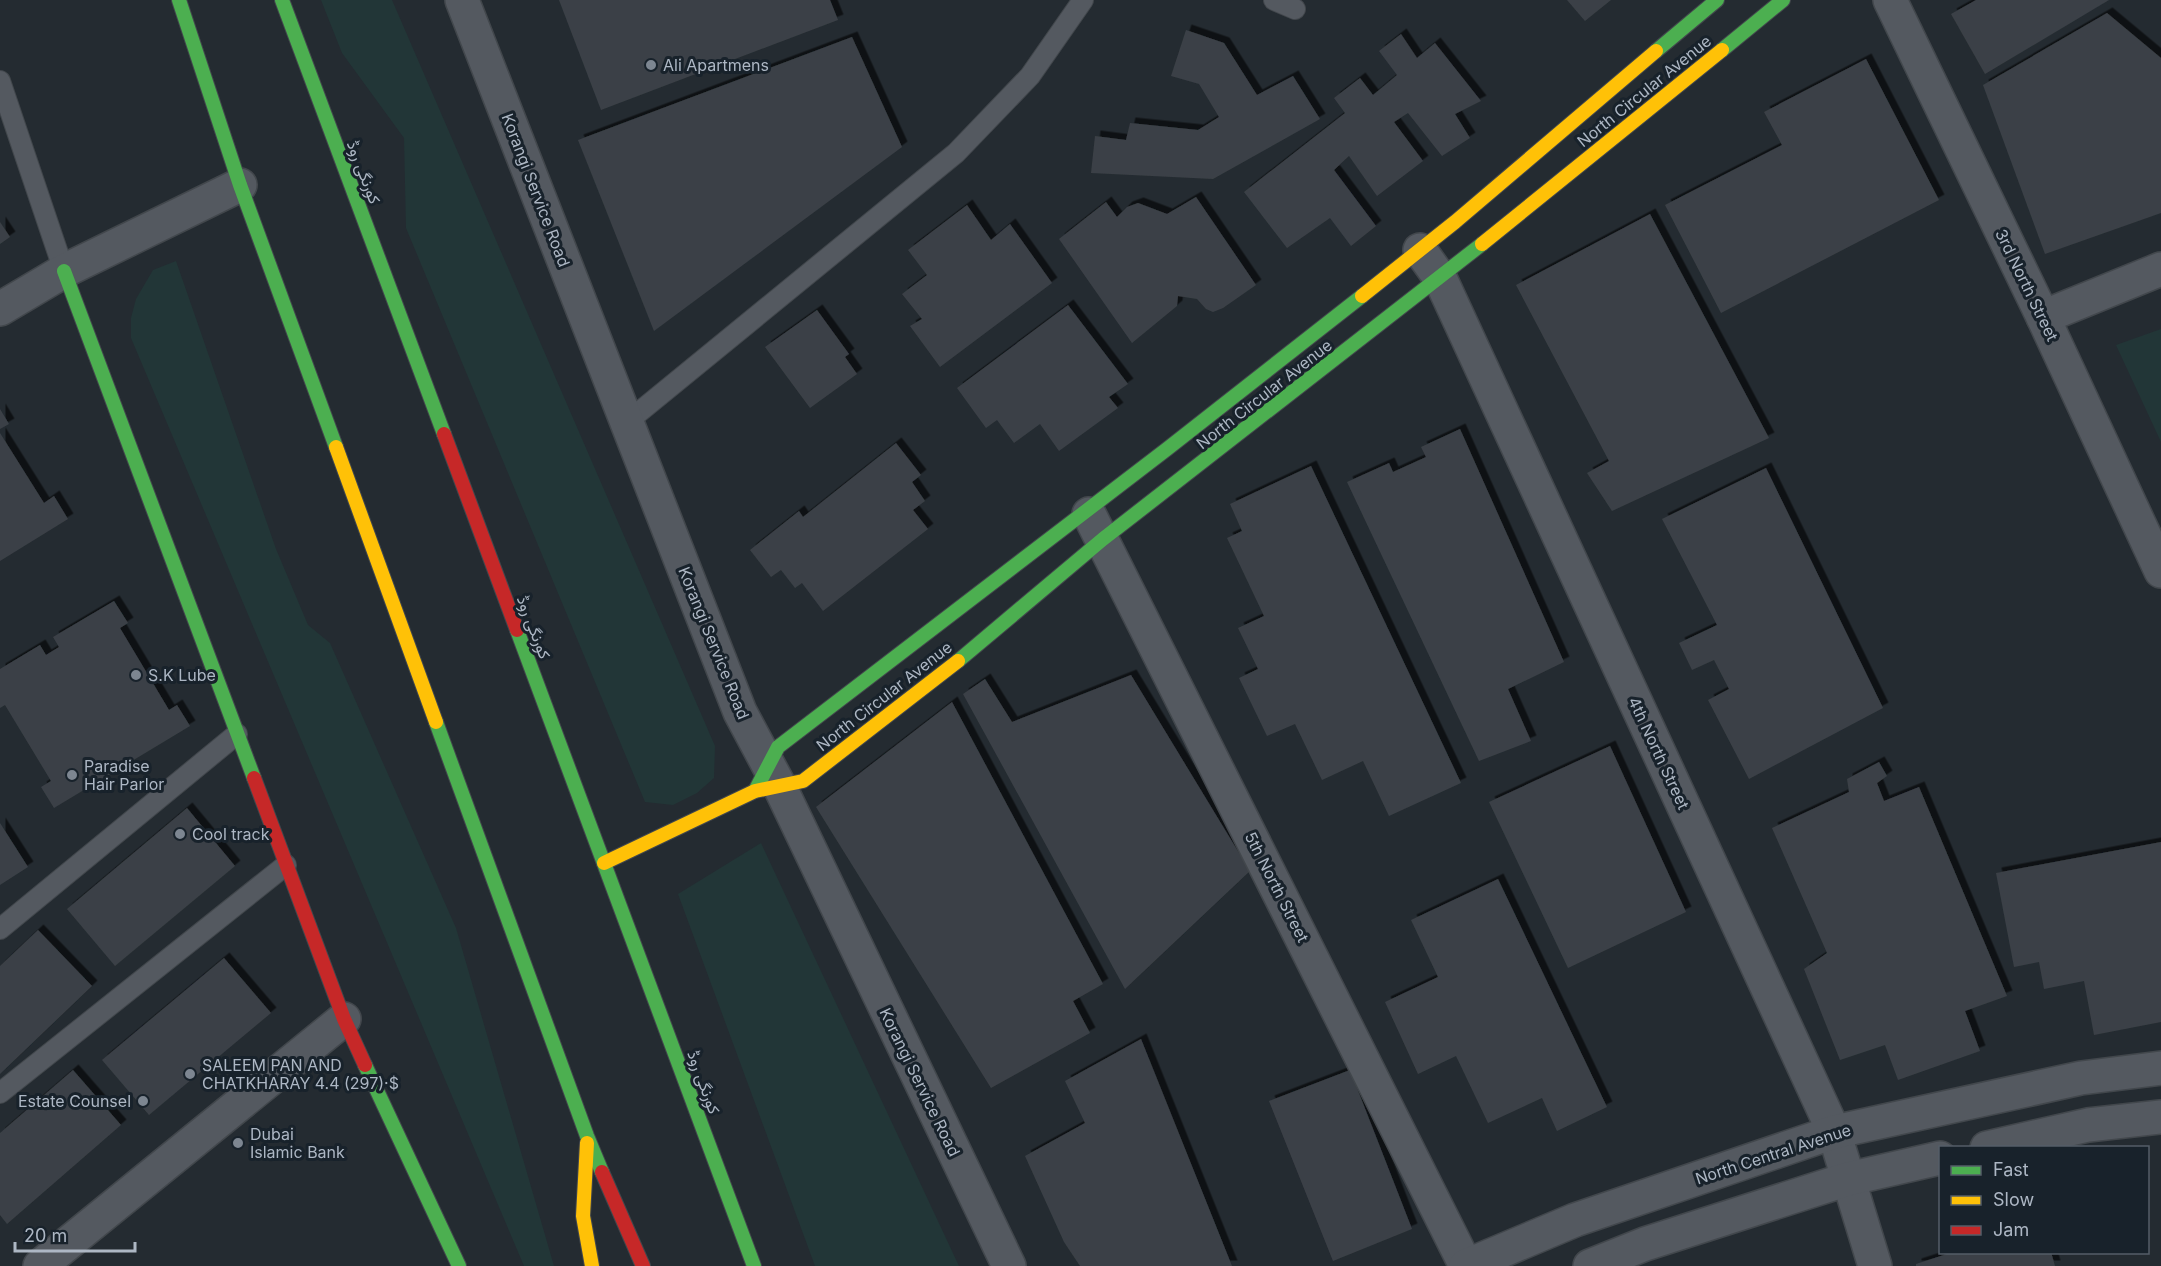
<svg xmlns="http://www.w3.org/2000/svg" width="2161" height="1266" viewBox="0 0 2161 1266" font-family="Inter,Vazirmatn,sans-serif">
<defs>
<filter id="shadow"><feDropShadow dx="5.5" dy="-5.5" stdDeviation="0" flood-color="#0009"/></filter>
</defs>
<rect width="100%" height="100%" fill="#242b31"/>
<g fill="#223637">
<path d="M 321,0 L 392,0 L 715,746 L 714,778 L 697,793 L 673,805 L 645,802 L 406,228 L 404,138 L 342,53 Z"/>
<path d="M 176,261 L 276,549 L 308,625 L 330,643 L 456,928 L 554,1266 L 524,1266 L 131,338 L 131,318 L 136,299 L 153,270 Z"/>
<path d="M 2161,329 L 2161,442 L 2116,345 Z"/>
<path d="M 761,843 L 959,1266 L 815,1266 L 678,894 Z"/>
</g>
<g fill="#3b4046" filter="url(#shadow)">
<path d="M 559,0 L 830,0 L 838,20 L 601,110 Z"/>
<path d="M 1567,0 L 1611,0 L 1585,21 Z"/>
<path d="M 1976,0 L 2109,0 L 1985,74 L 1951,14 Z"/>
<path d="M 2107,13 L 2161,58 L 2161,213 L 2045,254 L 1983,85 Z"/>
<path d="M 1186,30 L 1224,43 L 1257,95 L 1293,76 L 1320,119 L 1213,179 L 1091,173 L 1095,136 L 1126,140 L 1130,123 L 1198,130 L 1219,117 L 1199,84 L 1171,76 Z"/>
<path d="M 1401,34 L 1417,58 L 1435,43 L 1481,101 L 1455,114 L 1470,138 L 1442,156 L 1408,113 L 1394,122 L 1423,161 L 1377,196 L 1349,156 L 1334,170 L 1376,226 L 1351,246 L 1330,218 L 1287,248 L 1244,192 L 1345,113 L 1334,98 L 1360,78 L 1373,95 L 1397,75 L 1379,51 Z"/>
<path d="M 852,37 L 902,147 L 654,331 L 578,140 Z"/>
<path d="M 1866,59 L 1939,200 L 1721,313 L 1665,205 L 1782,145 L 1764,112 Z"/>
<path d="M 1196,197 L 1256,285 L 1223,308 L 1213,312 L 1206,309 L 1197,299 L 1178,296 L 1177,306 L 1132,343 L 1059,239 L 1106,202 L 1117,217 L 1127,207 L 1138,203 L 1167,214 Z"/>
<path d="M 967,205 L 991,240 L 1010,224 L 1052,283 L 940,367 L 910,326 L 922,319 L 902,294 L 927,275 L 908,250 Z"/>
<path d="M 1650,214 L 1769,438 L 1612,511 L 1587,473 L 1609,461 L 1516,285 Z"/>
<path d="M 0,222 L 10,237 L 0,244 Z"/>
<path d="M 1068,305 L 1128,384 L 1109,397 L 1118,408 L 1059,451 L 1040,424 L 1014,443 L 997,420 L 986,428 L 957,388 Z"/>
<path d="M 817,310 L 849,354 L 845,357 L 857,374 L 810,408 L 765,347 Z"/>
<path d="M 0,409 L 9,424 L 0,429 Z"/>
<path d="M 1460,429 L 1564,662 L 1508,689 L 1531,741 L 1479,761 L 1347,482 L 1389,463 L 1393,472 L 1426,457 L 1421,447 Z"/>
<path d="M 0,433 L 44,503 L 54,496 L 68,519 L 0,561 Z"/>
<path d="M 896,443 L 921,475 L 912,482 L 925,501 L 913,510 L 928,529 L 823,611 L 802,583 L 795,588 L 781,570 L 771,577 L 750,550 L 799,511 L 803,517 Z"/>
<path d="M 1311,466 L 1461,783 L 1389,816 L 1363,761 L 1322,780 L 1295,724 L 1267,736 L 1239,678 L 1258,669 L 1238,628 L 1264,616 L 1227,538 L 1242,531 L 1230,504 Z"/>
<path d="M 1766,468 L 1883,708 L 1749,779 L 1708,700 L 1729,689 L 1714,660 L 1692,670 L 1679,643 L 1717,625 L 1662,519 Z"/>
<path d="M 114,601 L 128,623 L 120,628 L 169,710 L 177,705 L 190,726 L 54,808 L 41,787 L 51,781 L 5,705 L 0,708 L 0,669 L 40,645 L 46,655 L 59,647 L 53,637 Z"/>
<path d="M 1131,675 L 1250,871 L 1125,989 L 963,694 L 985,679 L 1012,722 Z"/>
<path d="M 952,702 L 1103,984 L 1073,1001 L 1090,1033 L 991,1088 L 816,807 Z"/>
<path d="M 1610,746 L 1686,912 L 1568,968 L 1489,802 Z"/>
<path d="M 1879,762 L 1887,776 L 1877,783 L 1884,801 L 1919,787 L 2007,996 L 1965,1011 L 1980,1051 L 1898,1080 L 1885,1045 L 1840,1060 L 1804,969 L 1827,953 L 1772,828 L 1849,792 L 1847,779 Z"/>
<path d="M 187,808 L 235,866 L 115,966 L 67,909 Z"/>
<path d="M 0,823 L 28,867 L 0,885 Z"/>
<path d="M 2161,842 L 2161,1022 L 2094,1035 L 2084,981 L 2044,989 L 2039,962 L 2014,967 L 1996,873 Z"/>
<path d="M 1498,879 L 1607,1107 L 1557,1131 L 1542,1098 L 1488,1123 L 1456,1056 L 1418,1074 L 1385,1002 L 1438,977 L 1411,920 Z"/>
<path d="M 38,930 L 92,986 L 0,1074 L 0,966 Z"/>
<path d="M 224,958 L 271,1013 L 149,1115 L 102,1060 Z"/>
<path d="M 1141,1039 L 1232,1266 L 1080,1266 L 1064,1242 L 1025,1156 L 1085,1123 L 1065,1081 Z"/>
<path d="M 73,1070 L 121,1125 L 7,1224 L 0,1215 L 0,1133 Z"/>
<path d="M 1350,1070 L 1412,1229 L 1333,1261 L 1269,1101 Z"/>
<path d="M 2051,1252 L 2055,1266 L 1916,1266 L 1916,1264 L 1953,1252 Z"/>
</g>
<g fill="none" stroke-linecap="round" stroke-linejoin="round">
<defs>
<g id="lane">
<path d="M 1274,0 L 1295,9"/>
<path d="M 0,81 L 64,271"/>
<path d="M 627,422 L 956,153 L 1030,76 L 1083,0"/>
<path d="M 0,929 L 237,734"/>
<path d="M 0,1093 L 286,865"/>
</g>
<g id="street">
<path d="M 462,0 L 740,712 L 779,785 L 1009,1266"/>
<path d="M 1890,0 L 2043,317 L 2161,571"/>
<path d="M 1420,250 L 1440,278 L 1834,1132 L 1875,1266"/>
<path d="M 0,309 L 64,271 L 240,185"/>
<path d="M 2043,317 L 2161,269"/>
<path d="M 1089,514 L 1466,1266"/>
<path d="M 1987,1148 L 2088,1125 L 2161,1117"/>
<path d="M 40,1266 L 344,1019"/>
<path d="M 1466,1266 L 1575,1220 L 1834,1132 L 2081,1078 L 2161,1068"/>
<path d="M 1590,1266 L 1645,1244 L 1848,1179 L 1940,1158"/>
</g>
<g id="fast">
<path d="M 179,0 L 240,185 L 336,447"/>
<path d="M 282,0 L 444,434"/>
<path d="M 1722,50 L 1783,0"/>
<path d="M 1656,51 L 1717,0"/>
<path d="M 64,271 L 254,778"/>
<path d="M 517,630 L 754,1266"/>
<path d="M 958,661 L 1103,539 L 1482,244"/>
<path d="M 436,722 L 587,1136 L 602,1172"/>
<path d="M 755,791 L 778,747 L 1167,449 L 1362,296"/>
<path d="M 365,1065 L 459,1266"/>
</g>
<g id="slow">
<path d="M 1482,244 L 1722,50"/>
<path d="M 1362,296 L 1455,222 L 1656,51"/>
<path d="M 336,447 L 436,722"/>
<path d="M 604,863 L 755,791 L 803,781 L 958,661"/>
<path d="M 587,1143 L 583,1216 L 592,1266"/>
</g>
<g id="jam">
<path d="M 444,434 L 517,630"/>
<path d="M 254,778 L 344,1019 L 365,1065"/>
<path d="M 602,1172 L 643,1266"/>
</g>
</defs>
<use href="#lane" stroke="#42474c" stroke-width="22"/>
<use href="#street" stroke="#42474c" stroke-width="36"/>
<use href="#fast" stroke="#42474c" stroke-width="16"/>
<use href="#slow" stroke="#42474c" stroke-width="16"/>
<use href="#jam" stroke="#42474c" stroke-width="16"/>
<use href="#lane" stroke="#545960" stroke-width="20"/>
<use href="#street" stroke="#545960" stroke-width="33"/>
<use href="#fast" stroke="#4caf50" stroke-width="14"/>
<use href="#slow" stroke="#ffc107" stroke-width="14"/>
<use href="#jam" stroke="#c62828" stroke-width="14"/>
</g>
<g fill="#7d8691" stroke="#18222b" stroke-width="2">
<circle cx="651" cy="65" r="6"/>
<circle cx="136" cy="675" r="6"/>
<circle cx="72" cy="775" r="6"/>
<circle cx="180" cy="834" r="6"/>
<circle cx="190" cy="1074" r="6"/>
<circle cx="143" cy="1101" r="6"/>
<circle cx="238" cy="1143" r="6"/>
</g>
<g text-anchor="middle" stroke-width="6" stroke-linejoin="round" paint-order="stroke">
<g font-size="16" fill="#adb7c4" stroke="#18222b" text-anchor="start">
<text x="663" y="71">Ali Apartmens</text>
<text x="148" y="681">S.K Lube</text>
<text x="84" y="772">Paradise<tspan x="84" dy="18">Hair Parlor</tspan></text>
<text x="192" y="840">Cool track</text>
<text x="202" y="1071">SALEEM PAN AND<tspan x="202" dy="18">CHATKHARAY 4.4 (297)·$</tspan></text>
<text x="131" y="1107" text-anchor="end">Estate Counsel</text>
<text x="250" y="1140">Dubai<tspan x="250" dy="18">Islamic Bank</tspan></text>
</g>
<g font-size="16" fill="#adb7c4" stroke="#18222b">
<text transform="translate(1644 91) rotate(-39)" y="6">North Circular Avenue</text>
<text transform="translate(364 172) rotate(69)" y="6">کورنگی روڈ</text>
<text transform="translate(536 190) rotate(69)" y="6">Korangi Service Road</text>
<text transform="translate(2027 285) rotate(64)" y="6">3rd North Street</text>
<text transform="translate(1264 394) rotate(-38)" y="6">North Circular Avenue</text>
<text transform="translate(534 627) rotate(69)" y="6">کورنگی روڈ</text>
<text transform="translate(714 643) rotate(68)" y="6">Korangi Service Road</text>
<text transform="translate(884 696) rotate(-38)" y="6">North Circular Avenue</text>
<text transform="translate(1659 753) rotate(65)" y="6">4th North Street</text>
<text transform="translate(1277 887) rotate(63)" y="6">5th North Street</text>
<text transform="translate(704 1082) rotate(70)" y="6">کورنگی روڈ</text>
<text transform="translate(920 1082) rotate(64)" y="6">Korangi Service Road</text>
<text transform="translate(1773 1154) rotate(-18)" y="6">North Central Avenue</text>
</g>
</g>
<rect x="1939" y="1146" width="210" height="108" fill="#18222b" stroke="#545e68" stroke-width="1.5"/>
<rect x="1951" y="1166" width="30" height="9" fill="#4caf50" stroke="#545e68" stroke-width="1.5"/>
<text x="1993" y="1176" font-size="18" fill="#adb7c4">Fast</text>
<rect x="1951" y="1196" width="30" height="9" fill="#ffc107" stroke="#545e68" stroke-width="1.5"/>
<text x="1993" y="1206" font-size="18" fill="#adb7c4">Slow</text>
<rect x="1951" y="1226" width="30" height="9" fill="#c62828" stroke="#545e68" stroke-width="1.5"/>
<text x="1993" y="1236" font-size="18" fill="#adb7c4">Jam</text>
<path d="M15 1242v9h120v-9" fill="none" stroke="#adb7c4" stroke-width="3"/>
<text x="24" y="1242" font-size="18" fill="#adb7c4" stroke="#18222b" stroke-width="4.5" paint-order="stroke">20 m</text>
</svg>
